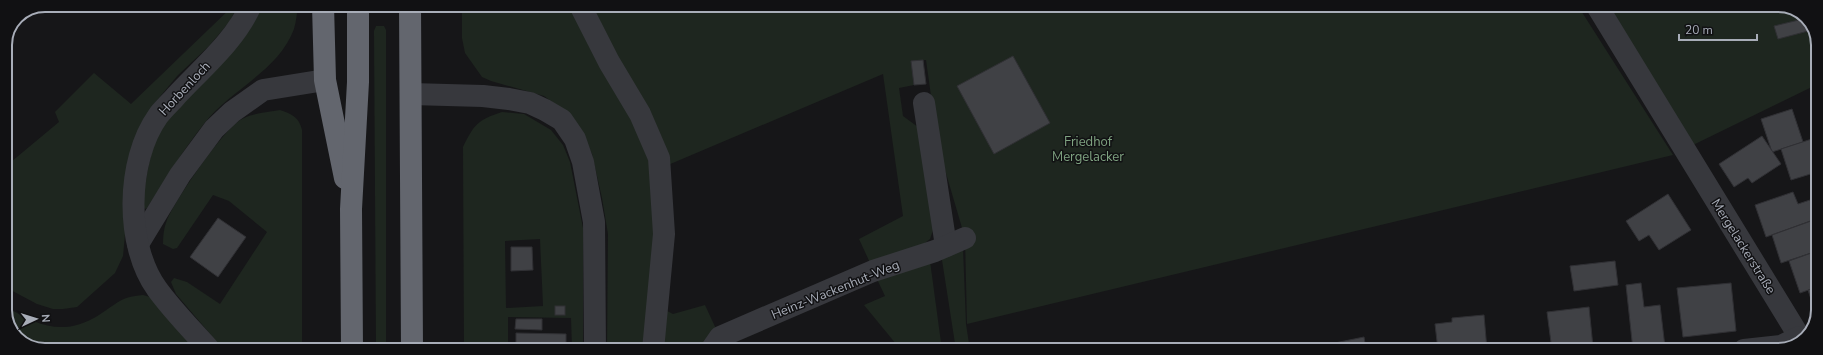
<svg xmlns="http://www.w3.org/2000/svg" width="1823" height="355" viewBox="0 0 1823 355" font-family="'Nunito Sans',sans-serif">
<rect width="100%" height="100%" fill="#161618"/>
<g fill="#1e261f" fill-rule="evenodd">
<path d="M 234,5 L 238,5 L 230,21 L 209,46 L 178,75 L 153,105 L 125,234 L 123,256 L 115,273 L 77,307 L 63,309 L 53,309 L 37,304 L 5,287 L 5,167 L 59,122 L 55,112 L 94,73 L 131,104 Z"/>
<path d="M 262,5 L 298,5 C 297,13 296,22 294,29 C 278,72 229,90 203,125 C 182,151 165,181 147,208 L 145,209 L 143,206 C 146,176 150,144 167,119 C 172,111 180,105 186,99 C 211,73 251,39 262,5 Z"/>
<path d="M 462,5 L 574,5 L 649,151 L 657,228 L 643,350 L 607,350 L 608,234 L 602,198 L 592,154 L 582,132 L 567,113 L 544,96 L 491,81 L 482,77 L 465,53 L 462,38 Z"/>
<path d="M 587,5 L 1578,6 L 1673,155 L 967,324 L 965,238 L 938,146 L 926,60 L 911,61 L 914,85 L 899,88 L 903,116 L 922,130 L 936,221 L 930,239 L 916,250 L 871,265 L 859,239 L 903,216 L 883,74 L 668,165 Z"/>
<path d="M 1605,6 L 1785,6 L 1808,18 L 1818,40 L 1818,84 L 1693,145 Z"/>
<path d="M 376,26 L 384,26 L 386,30 L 386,349 L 376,349 L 374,31 Z"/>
<path d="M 280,110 C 292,114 299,117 302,130 L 302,349 L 223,349 L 176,294 L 171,282 L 174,278 L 187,282 L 220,304 L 267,232 L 229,201 L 213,195 L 177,248 L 173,249 L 163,244 C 163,235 164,227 167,220 C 176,199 223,129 242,119 C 253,113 268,112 280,110 Z"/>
<path d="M 502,112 L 524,114 L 551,130 L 563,145 L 570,162 L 583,228 L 583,349 L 572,349 L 571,318 L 508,317 L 508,349 L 464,349 L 463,147 C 474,125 477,120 502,112 ZM 540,239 L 543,306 L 506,308 L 505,241 Z"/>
<path d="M 963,248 L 966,324 L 970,350 L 956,350 L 942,260 L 947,253 Z"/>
<path d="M 930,261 L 942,350 L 901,350 L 864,305 L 885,296 L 876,277 Z"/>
<path d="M 143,295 L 150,297 L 197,349 L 38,349 L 17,338 L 5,315 L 5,306 C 38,326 64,337 99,315 C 118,303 120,297 143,295 Z"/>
<path d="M 705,305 L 717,331 L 701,350 L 659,350 L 665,310 L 673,314 Z"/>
</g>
<g fill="#404145" stroke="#303034">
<path d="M 1807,18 L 1812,30 L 1778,39 L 1774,26 Z"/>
<path d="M 1013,56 L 1050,123 L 994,154 L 957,86 Z"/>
<path d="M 923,60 L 926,84 L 914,85 L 911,61 Z"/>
<path d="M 1792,109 L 1803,142 L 1772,152 L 1761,119 Z"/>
<path d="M 1762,136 L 1781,164 L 1752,183 L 1748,178 L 1734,187 L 1719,164 Z"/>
<path d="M 1818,137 L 1817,172 L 1791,180 L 1781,149 Z"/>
<path d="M 1793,192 L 1798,204 L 1810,200 L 1816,219 L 1766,237 L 1755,205 Z"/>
<path d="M 1668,194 L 1691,230 L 1659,250 L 1649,235 L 1639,241 L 1626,221 Z"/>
<path d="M 218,218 L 246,237 L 218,277 L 190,257 Z"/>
<path d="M 1811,221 L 1815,232 L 1817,231 L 1817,251 L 1781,263 L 1772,235 Z"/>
<path d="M 511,247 L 532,247 L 533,270 L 511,271 Z"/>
<path d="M 1817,251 L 1817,287 L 1800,293 L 1789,261 Z"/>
<path d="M 1615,261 L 1618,285 L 1574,291 L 1570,266 Z"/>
<path d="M 1641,283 L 1644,307 L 1660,305 L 1665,347 L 1633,350 L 1626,285 Z"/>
<path d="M 1731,283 L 1736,331 L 1683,337 L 1677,288 Z"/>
<path d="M 1817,287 L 1817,318 L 1808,290 Z"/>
<rect x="555" y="306" width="10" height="9"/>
<path d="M 1589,307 L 1593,347 L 1552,350 L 1547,312 Z"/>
<path d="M 1484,315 L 1487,350 L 1438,350 L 1435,324 L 1452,322 L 1452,318 Z"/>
<path d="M 516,319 L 542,319 L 542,330 L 515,329 Z"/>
<path d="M 516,333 L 566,334 L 566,349 L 516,349 Z"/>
<path d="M 1364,337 L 1366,350 L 1326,350 L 1325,345 Z"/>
<path d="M 1306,347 L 1307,350 L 1286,350 Z"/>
</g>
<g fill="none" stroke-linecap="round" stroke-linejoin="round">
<g stroke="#37383d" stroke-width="22">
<path d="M 580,5 L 609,62 L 640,114 L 659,158 L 664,234 L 653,350"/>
<path d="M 1597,6 L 1802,341"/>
<path d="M 411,94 L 483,96 L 509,99 L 530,103 L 545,110 L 562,120 L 575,139 L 583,162 L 594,222 L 595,350"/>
<path d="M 924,103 L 946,246"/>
<path d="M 138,244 L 180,175 L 214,129 L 232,112 L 263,90 L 325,80"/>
<path d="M 209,349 C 192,330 173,311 157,289 C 125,245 126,161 158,116 C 163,109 170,103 176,96 C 202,68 235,41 251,5"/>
<path d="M 711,350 L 720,337 L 873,271 L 935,251 L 965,238"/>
<path d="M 1744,350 L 1781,346 L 1799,337"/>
</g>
<g stroke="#63666e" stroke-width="22">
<path d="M 323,5 L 325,80 L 345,178"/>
<path d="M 410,5 L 412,349"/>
<path d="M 352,349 L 351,209 L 358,82 L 358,5"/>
</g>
</g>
<g text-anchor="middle" stroke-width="3" stroke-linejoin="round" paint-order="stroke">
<g font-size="13" fill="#a8adb8" stroke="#111113">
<text transform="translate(184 88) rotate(-47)" y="5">Horbenloch</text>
<text transform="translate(1744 246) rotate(58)" y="5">Mergelackerstraße</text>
<text transform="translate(835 289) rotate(-22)" y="5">Heinz-Wackenhut-Weg</text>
</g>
<g font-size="13" fill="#7fa381" stroke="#111113">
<text x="1088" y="146">Friedhof<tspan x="1088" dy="15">Mergelacker</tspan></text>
</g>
</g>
<path d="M0 0H1823V355H0ZM45 12H1778A33 33 0 0 1 1811 45V310A33 33 0 0 1 1778 343H45A33 33 0 0 1 12 310V45A33 33 0 0 1 45 12Z" fill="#111113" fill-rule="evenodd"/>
<path fill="none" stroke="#a8adb8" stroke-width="2" d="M45 12H1778A33 33 0 0 1 1811 45V310A33 33 0 0 1 1778 343H45A33 33 0 0 1 12 310V45A33 33 0 0 1 45 12Z"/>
<g transform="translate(36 319) rotate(86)" stroke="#111113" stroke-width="3" paint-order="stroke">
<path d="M0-3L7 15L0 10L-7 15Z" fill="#a8adb8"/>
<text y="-6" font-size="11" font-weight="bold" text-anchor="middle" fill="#a8adb8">N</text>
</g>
<path d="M1679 34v6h78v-6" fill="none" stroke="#a8adb8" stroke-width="2"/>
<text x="1685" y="34" font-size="12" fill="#a8adb8" stroke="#111113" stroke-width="3" paint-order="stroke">20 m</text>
</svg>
